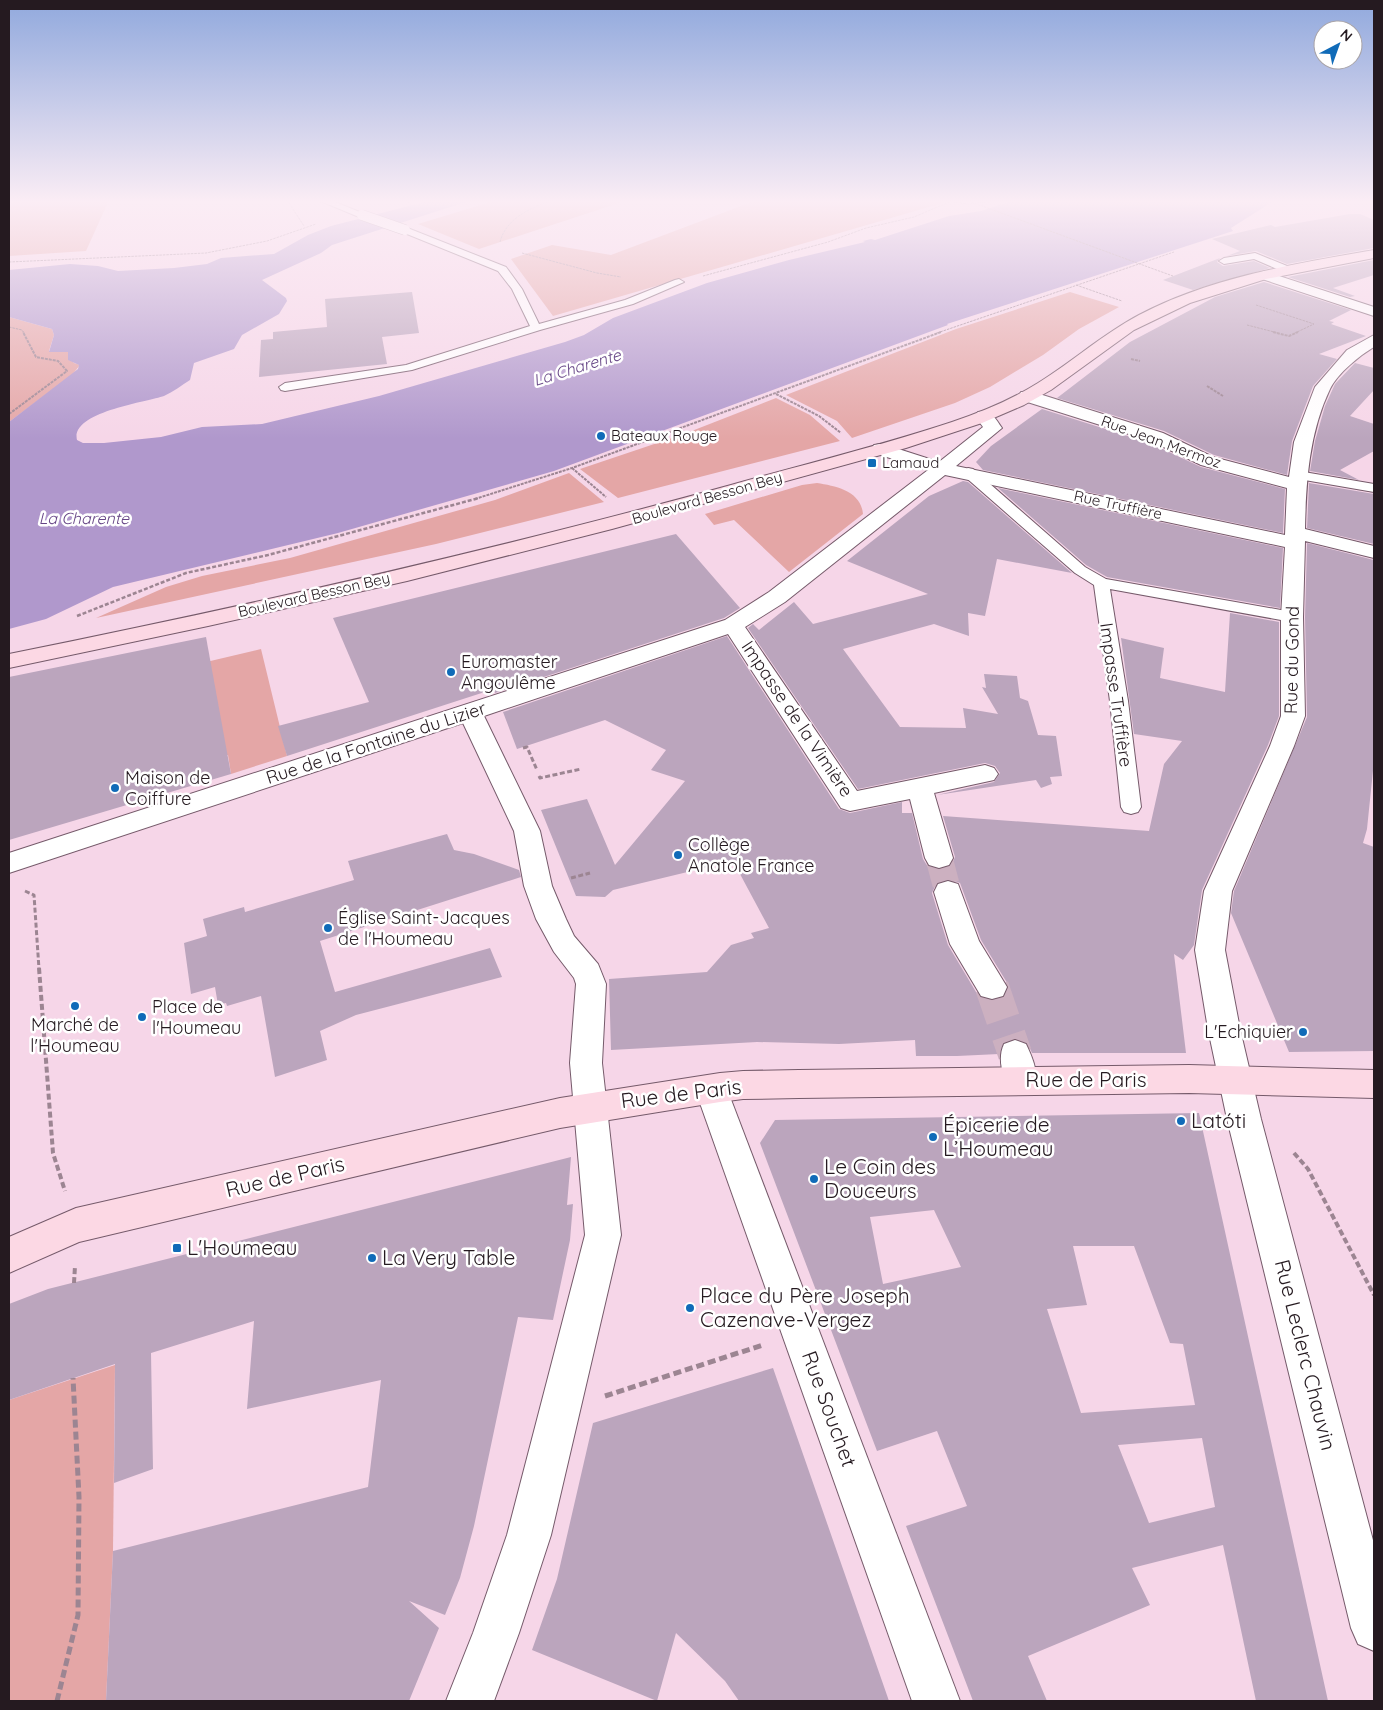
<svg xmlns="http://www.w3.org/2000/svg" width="1383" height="1710" viewBox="0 0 1383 1710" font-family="Quicksand,sans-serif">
<rect width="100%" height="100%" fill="#f6d6e8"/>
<g fill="#e4a6a6">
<path d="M 9,200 L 109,200 L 86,251 L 9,256 Z"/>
<path d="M 497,200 L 628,200 L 479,249 L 418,224 Z"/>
<path d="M 757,200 L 953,200 L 553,316 L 511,259 L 552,245 L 611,255 Z"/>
<path d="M 1070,292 L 1119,307 L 1079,329 L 1043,355 L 990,387 L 955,403 L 852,438 L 837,421 L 786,395 L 956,329 Z"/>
<path d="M 9,317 L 52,329 L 54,335 L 49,351 L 68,352 L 68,356 L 74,363 L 80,365 L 72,375 L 9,422 Z"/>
<path d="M 776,398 L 810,415 L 840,441 L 618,498 L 580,469 L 684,434 Z"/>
<path d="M 569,473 L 604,502 L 436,544 L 96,618 L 166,587 L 202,576 L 290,558 L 495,500 Z"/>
<path d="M 817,483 C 836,486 861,491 863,514 L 789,572 L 734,520 L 714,525 L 705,514 L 802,485 Z"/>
<path d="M 261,649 L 287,756 L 231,774 L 228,755 L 224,755 L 185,667 Z"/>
<path d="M 115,1365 L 113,1551 L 106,1701 L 9,1701 L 9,1400 Z"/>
</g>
<path fill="#b098cc" d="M 432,200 L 472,200 L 332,245 L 321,253 L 262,280 L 286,298 L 287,301 L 279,314 L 242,335 L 234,349 L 194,363 L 190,380 C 182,385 173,392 164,396 C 147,402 70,412 77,440 L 83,443 L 104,443 L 161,437 L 202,427 L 262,424 L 379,396 L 565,342 L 584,335 L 613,318 L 707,283 L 789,260 L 865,242 L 863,241 L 871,239 L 875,240 L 949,216 L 981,211 L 1014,200 L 1275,200 L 1231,228 L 1233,231 L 947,324 L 948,325 L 554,471 L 338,533 L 113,587 L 46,619 L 9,629 L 9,422 L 78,369 L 79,365 L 68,360 L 68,352 L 49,352 L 54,335 L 52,329 L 9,317 L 9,270 L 70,264 L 98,266 L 118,271 L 174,268 L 207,264 L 221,258 L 274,254 L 308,235 L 331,226 Z"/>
<g fill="#bba5bd" fill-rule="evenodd">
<path d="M 1350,214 L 1360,214 L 1374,220 L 1374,248 L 1287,264 L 1256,251 L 1227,256 L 1240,251 L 1212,239 L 1271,225 L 1275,227 Z"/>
<path d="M 1220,258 L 1217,262 L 1223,266 L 1254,261 L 1270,268 L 1193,290 L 1163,280 Z"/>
<path d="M 1374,260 L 1374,275 L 1333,288 L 1355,296 L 1350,297 L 1288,277 Z"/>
<path d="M 1264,282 L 1351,310 L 1329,321 L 1334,322 L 1331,324 L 1366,336 L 1319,354 L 1337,359 L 1313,386 L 1292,441 L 1287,475 L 1214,455 L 1164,431 L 1057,398 L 1130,342 L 1215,297 Z"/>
<path d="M 412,292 L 419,333 L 382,337 L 387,364 L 259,377 L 261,340 L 273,339 L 273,332 L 327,327 L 325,299 Z"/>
<path d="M 1355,363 L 1374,368 L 1374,390 L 1350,416 L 1374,424 L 1374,451 L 1340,470 L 1359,480 L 1310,471 L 1315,441 L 1325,406 L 1335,384 Z"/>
<path d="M 1042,409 L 1150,443 L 1201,467 L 1285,489 L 1283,533 L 983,470 L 976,462 L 991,446 Z"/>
<path d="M 963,481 L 968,482 L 1072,573 L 997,559 L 985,616 L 968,613 L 969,636 L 934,624 L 843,649 L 900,727 L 966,728 L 963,708 L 998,714 L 982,687 L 986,688 L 984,674 L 1017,676 L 1020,698 L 1028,701 L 1038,735 L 1056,736 L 1062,776 L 1050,777 L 1052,784 L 1041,788 L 1036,780 L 937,795 L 994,782 L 1000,773 L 995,766 L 985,763 L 858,789 L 748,628 L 753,624 L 759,630 L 794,602 L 813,624 L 928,594 L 847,561 L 929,496 Z"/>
<path d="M 1309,483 L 1374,494 L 1374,544 L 1307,528 Z"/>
<path d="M 998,488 L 1283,548 L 1280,608 L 1107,577 L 1086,565 Z"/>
<path d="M 676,534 L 740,608 L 724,618 L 495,693 L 494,689 L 287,756 L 278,726 L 369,702 L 333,618 Z"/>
<path d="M 1307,543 L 1374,560 L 1374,761 L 1367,829 L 1363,843 L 1374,847 L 1374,1051 L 1289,1052 L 1231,913 L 1234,891 L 1307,717 L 1305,617 Z"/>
<path d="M 1230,613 L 1279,622 L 1279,716 L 1268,745 L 1202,890 L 1194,945 L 1183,960 L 1174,954 L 1186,1053 L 1032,1053 L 1027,1042 L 1016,1038 L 1003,1042 L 999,1054 L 957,1056 L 916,1056 L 915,1040 L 839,1044 L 757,1042 L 611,1050 L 609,979 L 707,972 L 731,945 L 754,938 L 751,933 L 769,928 L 733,861 L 613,890 L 605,897 L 576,896 L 541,810 L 587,799 L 615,865 L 685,781 L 651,770 L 666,750 L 605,720 L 517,749 L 503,712 L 727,636 L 839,809 L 850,813 L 902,802 L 902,813 L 912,813 L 923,859 L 928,867 L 940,870 L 951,866 L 955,857 L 943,816 L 1149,831 L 1164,764 L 1182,741 L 1134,734 L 1121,638 L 1164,648 L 1160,678 L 1225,692 ZM 949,879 L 960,883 L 981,940 L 1009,986 L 1003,998 L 992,1001 L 979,997 L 948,945 L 932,893 L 937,882 Z"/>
<path d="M 206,637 L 231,774 L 9,840 L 9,677 Z"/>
<path d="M 447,834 L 454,850 L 474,854 L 519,870 L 521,877 L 320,941 L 335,992 L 490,948 L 502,977 L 356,1015 L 320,1031 L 327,1060 L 275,1077 L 261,996 L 227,1006 L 226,1003 L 218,1005 L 215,987 L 191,994 L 184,943 L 207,936 L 203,919 L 244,907 L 245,912 L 354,880 L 348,861 Z"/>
<path d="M 1199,1113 L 1328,1701 L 1256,1701 L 1223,1545 L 1132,1568 L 1150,1605 L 1028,1656 L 1047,1701 L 973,1701 L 906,1526 L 967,1506 L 937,1431 L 877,1451 L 760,1143 L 775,1120 ZM 934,1210 L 961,1267 L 883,1284 L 870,1217 ZM 1073,1246 L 1134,1246 L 1170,1343 L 1183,1344 L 1195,1405 L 1081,1413 L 1047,1309 L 1087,1305 ZM 1202,1438 L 1215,1507 L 1149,1523 L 1118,1445 Z"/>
<path d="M 571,1157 L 567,1205 L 573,1204 L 570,1240 L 553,1320 L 518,1317 L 474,1526 L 460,1578 L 445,1615 L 409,1601 L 439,1628 L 409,1701 L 106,1701 L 113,1551 L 368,1487 L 381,1380 L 247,1409 L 254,1321 L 151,1353 L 153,1469 L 114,1483 L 115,1364 L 9,1400 L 9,1304 L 48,1289 Z"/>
<path d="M 773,1368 L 889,1701 L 739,1701 L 725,1681 L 676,1633 L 657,1701 L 532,1650 L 557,1579 L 593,1423 Z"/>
</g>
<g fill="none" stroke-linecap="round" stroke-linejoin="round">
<path stroke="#ccb0c0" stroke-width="27" stroke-dasharray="27 14" stroke-linecap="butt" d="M 939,858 L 948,892"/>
<path stroke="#ccb0c0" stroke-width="34" stroke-dasharray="34 17" stroke-linecap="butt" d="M 992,987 L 1015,1054"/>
<defs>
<g id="lane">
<path d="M 318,200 L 330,200 L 367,215 L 362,218 L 359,217 Z"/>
<path d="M 405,227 L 506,267 L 522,289 L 539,324 L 625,300 L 675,280 L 679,279 L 684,282 L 633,304 L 540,330 L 412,370 L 285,391 L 281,390 L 279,387 L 285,383 L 406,365 L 530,326 L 512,289 L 498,271 L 402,232 L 402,228 Z"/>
<path d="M 1255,253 L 1292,268 L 1293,270 L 1288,273 L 1284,272 L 1254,259 L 1224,264 L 1219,261 L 1224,258 Z"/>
<path d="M 968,468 L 973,469 L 1085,567 L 1106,579 L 1292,612 L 1298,614 L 1300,617 L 1298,620 L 1292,622 L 1110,589 L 1128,701 L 1141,807 L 1138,812 L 1131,814 L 1124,812 L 1121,807 L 1110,701 L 1094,585 L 1075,573 L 963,475 L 961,472 Z"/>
<path d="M 1298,471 L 1374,484 L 1374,492 L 1293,478 L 1291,475 Z"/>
</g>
<g id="street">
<path d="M 1264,271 L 1374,307 L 1374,316 L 1259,278 L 1257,275 Z"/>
<path d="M 1374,335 L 1374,347 C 1359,356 1338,373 1330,389 C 1309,433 1306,482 1305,529 L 1374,546 L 1374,558 L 1305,541 L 1303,617 L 1305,716 L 1294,746 L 1232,891 L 1225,950 L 1240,1029 L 1261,1119 L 1374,1544 L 1374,1651 L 1358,1644 L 1351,1628 L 1227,1119 L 1208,1029 L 1195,950 L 1204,891 L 1270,746 L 1281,716 L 1281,617 L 1285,547 L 945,475 L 785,602 L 745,627 L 857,791 L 985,765 L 994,768 L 998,774 L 994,780 L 934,793 L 953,858 L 949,865 L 939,868 L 929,865 L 925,858 L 910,799 L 850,811 L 841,808 L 728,634 L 484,716 L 540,831 L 552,886 L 566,919 L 574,936 L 598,964 L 606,984 L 602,1063 L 621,1235 L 551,1535 L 519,1633 L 494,1701 L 446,1701 L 473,1633 L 507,1535 L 585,1235 L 570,1063 L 576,984 L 574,978 L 554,952 L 536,919 L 524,886 L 514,831 L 463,723 L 9,873 L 9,853 L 725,620 L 769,592 L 928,470 L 874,453 L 871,449 L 874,445 L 880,444 L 886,445 L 939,462 L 983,427 L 975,416 L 978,412 C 991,409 995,418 1002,428 L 956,466 L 1285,535 L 1287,488 L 1201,465 L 1151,441 L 1021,400 L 1019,396 L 1021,392 L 1033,392 L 1163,433 L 1213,457 L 1289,477 L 1294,442 L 1315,387 L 1347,350 Z"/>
<path d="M 948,881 L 958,884 L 979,941 L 1007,987 L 1003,996 L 992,999 L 981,996 L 950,944 L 934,892 L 938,884 Z"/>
<path d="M 1015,1040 L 1026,1044 C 1033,1059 1040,1075 1033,1090 L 1021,1094 L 1009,1090 C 1003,1076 997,1059 1004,1044 Z"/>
<path d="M 711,1075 L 723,1079 L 727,1089 L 960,1701 L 912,1701 L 695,1089 L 699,1079 Z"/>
</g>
<g id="secondary">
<path d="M 1374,250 L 1374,258 L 1266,279 L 1190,303 L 1134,330 L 1051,390 L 1024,405 L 982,423 L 906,448 L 612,529 L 407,581 L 208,626 L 9,668 L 9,654 C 251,605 492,551 731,485 C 805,464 880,446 952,422 C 982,412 1011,400 1038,383 C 1072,362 1103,334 1139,315 C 1211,277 1294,264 1374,250 Z"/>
<path d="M 1189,1065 L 1374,1070 L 1374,1098 L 1189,1093 L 799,1098 L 743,1099 L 720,1102 L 560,1128 L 79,1242 L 9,1273 L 9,1237 L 76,1208 L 560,1098 L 720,1073 L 743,1071 L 799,1070 Z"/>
</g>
</defs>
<use href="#lane" stroke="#755a6a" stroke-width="2"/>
<use href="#street" stroke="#755a6a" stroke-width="2"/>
<use href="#secondary" stroke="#755a6a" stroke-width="2"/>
<g stroke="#9c8592" stroke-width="1" stroke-dasharray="2.5 1" stroke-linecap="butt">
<path d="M 287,200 L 304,226"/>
<path d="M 939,200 L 968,204 L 1004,200"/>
<path d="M 965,200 L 974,203"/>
<path d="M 407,203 L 414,200"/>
<path d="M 500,242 C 506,218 531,208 552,200"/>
<path d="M 522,253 L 597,273 L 621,277"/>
<path d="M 9,262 L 206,253 L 267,241 L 316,224"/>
<path d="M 1148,267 L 1173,276"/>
<path d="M 703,276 L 828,242 L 866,228 L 914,217 L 949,202"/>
<path d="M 1076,285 L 1122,301"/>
<path d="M 1256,305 L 1314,324 L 1295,333"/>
<path d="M 1247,325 L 1278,333"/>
<path d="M 9,327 L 22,330 L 24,333"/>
<path d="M 937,333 L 1174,252"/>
</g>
<g stroke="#9c8592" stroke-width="2" stroke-dasharray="3 1" stroke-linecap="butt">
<path d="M 1273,332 L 1289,336 L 1298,332"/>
<path d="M 1131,359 L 1140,361"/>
<path d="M 1207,386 L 1223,396"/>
<path d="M 776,394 L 819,416 L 841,433"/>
<path d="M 9,414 L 67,371 L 58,361 L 36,357 L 23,332"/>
<path d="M 572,468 L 606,497"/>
<path d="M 475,499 L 572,468 L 941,332"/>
</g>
<path stroke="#9c8592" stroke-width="2.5" stroke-dasharray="4 2" stroke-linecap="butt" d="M 77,616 L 186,573 L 268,555 L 479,498"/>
<g stroke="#9c8592" stroke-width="3" stroke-dasharray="5 2.5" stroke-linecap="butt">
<path d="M 523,748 L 527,747 L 537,770"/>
<path d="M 539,776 L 540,778 L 581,769"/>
<path d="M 571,878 L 590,873"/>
<path d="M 25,891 L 34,895 L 39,969"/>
</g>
<g stroke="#9c8592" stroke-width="4" stroke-dasharray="6 3" stroke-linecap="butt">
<path d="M 39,968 L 53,1153 L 65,1191"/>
<path d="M 1294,1153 L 1308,1169 L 1374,1295"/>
<path d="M 74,1283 L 75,1266"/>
</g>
<g stroke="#9c8592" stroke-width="5" stroke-dasharray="8 4" stroke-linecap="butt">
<path d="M 605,1396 L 763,1345"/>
<path d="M 57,1701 L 78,1615 L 79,1497 L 73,1378"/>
</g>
<use href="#lane" fill="#fff" fill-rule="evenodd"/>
<use href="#street" fill="#fff" fill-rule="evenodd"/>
<use href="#secondary" fill="#fcd8e4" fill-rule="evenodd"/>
<defs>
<path id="lane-bridge" d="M 362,215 L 405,230"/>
</defs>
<use href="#lane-bridge" stroke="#755a6a" stroke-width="11" stroke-linecap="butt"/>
<path stroke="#9c8592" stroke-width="1" stroke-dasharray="2.5 1" stroke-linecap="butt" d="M 974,203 L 1148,267"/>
<use href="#lane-bridge" stroke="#fff" stroke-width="10"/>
</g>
<linearGradient id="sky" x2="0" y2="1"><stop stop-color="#91a9dd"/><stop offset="0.46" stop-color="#fbedf5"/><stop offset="1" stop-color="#fbedf5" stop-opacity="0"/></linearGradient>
<rect width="1383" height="439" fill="url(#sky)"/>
<g fill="#106bb8" stroke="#fff" stroke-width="2">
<circle cx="601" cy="436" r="5"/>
<rect x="867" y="458" width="10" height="10" rx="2.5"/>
<circle cx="451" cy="672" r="5"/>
<circle cx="115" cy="788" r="5"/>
<circle cx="678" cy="855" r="5"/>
<circle cx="328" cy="928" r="5"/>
<circle cx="75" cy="1006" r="5"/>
<circle cx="142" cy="1017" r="5"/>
<circle cx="1303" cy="1032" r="5"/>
<circle cx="1181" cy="1121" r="5"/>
<circle cx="933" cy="1137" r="5"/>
<circle cx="814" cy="1179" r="5"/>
<rect x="172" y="1243" width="10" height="10" rx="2.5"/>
<circle cx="372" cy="1258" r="5"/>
<circle cx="690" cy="1308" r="5"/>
</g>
<g text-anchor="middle" stroke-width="5" stroke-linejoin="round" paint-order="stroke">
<g font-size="15" fill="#251a20" stroke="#fff" text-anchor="start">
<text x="611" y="441">Bateaux Rouge</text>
<text x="882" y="468">Lamaud</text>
</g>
<g font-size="15" fill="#251a20" stroke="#fff">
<text transform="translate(1161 442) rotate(20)" y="5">Rue Jean Mermoz</text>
<text transform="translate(707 498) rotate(-16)" y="5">Boulevard Besson Bey</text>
<text transform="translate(1118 505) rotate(12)" y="5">Rue Truffière</text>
<text transform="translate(314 595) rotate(-13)" y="5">Boulevard Besson Bey</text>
</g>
<g font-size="16" font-style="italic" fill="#654485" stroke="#fff">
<text transform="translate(577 367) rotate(-17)" y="6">La Charente</text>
<text x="84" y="524">La Charente</text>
</g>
<g font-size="18" fill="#251a20" stroke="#fff">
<text transform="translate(1292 660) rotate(-89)" y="6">Rue du Gond</text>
<text transform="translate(1116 695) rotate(82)" y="6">Impasse Truffière</text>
<text transform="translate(797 719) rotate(56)" y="6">Impasse de la Vimière</text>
<text transform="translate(376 743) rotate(-18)" y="6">Rue de la Fontaine du Lizier</text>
</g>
<g font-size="18" fill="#251a20" stroke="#fff" text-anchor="start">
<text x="461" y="668">Euromaster<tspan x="461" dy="21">Angoulême</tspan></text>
<text x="125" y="784">Maison de<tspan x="125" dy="21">Coiffure</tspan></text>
<text x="688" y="851">Collège<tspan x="688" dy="21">Anatole France</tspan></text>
<text x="338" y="924">Église Saint-Jacques<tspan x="338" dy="21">de l'Houmeau</tspan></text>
<text x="152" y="1013">Place de<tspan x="152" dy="21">l'Houmeau</tspan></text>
<text x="75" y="1031" text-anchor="middle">Marché de<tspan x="75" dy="21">l'Houmeau</tspan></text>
<text x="1293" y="1038" text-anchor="end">L'Echiquier</text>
</g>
<g font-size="21" fill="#251a20" stroke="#fff">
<text x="1086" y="1087">Rue de Paris</text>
<text transform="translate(681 1094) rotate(-7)" y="7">Rue de Paris</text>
<text transform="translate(285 1177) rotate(-13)" y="7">Rue de Paris</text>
<text transform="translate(1305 1355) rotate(76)" y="7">Rue Leclerc Chauvin</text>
<text transform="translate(829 1409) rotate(70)" y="7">Rue Souchet</text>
</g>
<g font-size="21" fill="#251a20" stroke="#fff" text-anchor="start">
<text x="1191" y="1128">Latóti</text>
<text x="943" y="1132">Épicerie de<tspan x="943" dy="24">L’Houmeau</tspan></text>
<text x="824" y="1174">Le Coin des<tspan x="824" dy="24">Douceurs</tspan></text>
<text x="187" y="1255">L'Houmeau</text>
<text x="382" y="1265">La Very Table</text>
<text x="700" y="1303">Place du Père Joseph<tspan x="700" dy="24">Cazenave-Vergez</tspan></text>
</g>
</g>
<rect width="1383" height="1710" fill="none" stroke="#251a20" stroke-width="20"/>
<g transform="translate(1338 45) rotate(41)"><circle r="24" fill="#ffffff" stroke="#a8a3a6"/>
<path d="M0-4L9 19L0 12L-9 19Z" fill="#106bb8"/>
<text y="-8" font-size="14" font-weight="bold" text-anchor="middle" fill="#251a20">N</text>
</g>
</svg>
